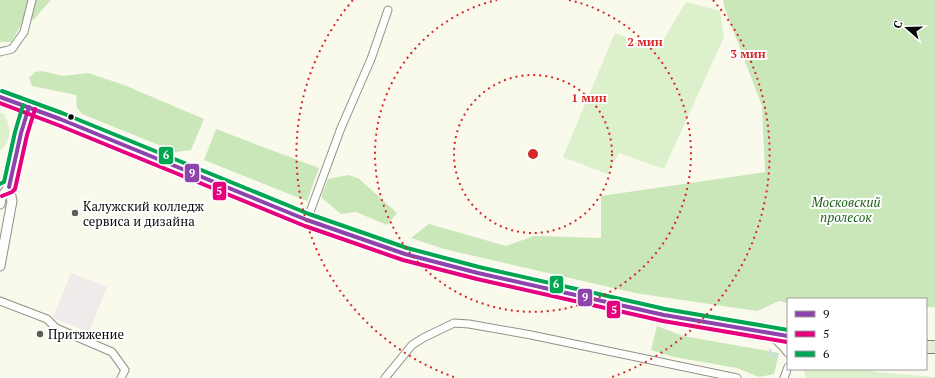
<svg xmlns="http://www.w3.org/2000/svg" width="935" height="378" viewBox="0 0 935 378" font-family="'PT Serif',serif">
<rect width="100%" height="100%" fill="#f9f9ec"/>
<path fill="#f0eaea" d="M 71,273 L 107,287 L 89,332 L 53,318 Z"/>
<g fill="#dcf0cb">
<path d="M 686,2 L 720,11 L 724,37 L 664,169 L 619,153 L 607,174 L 563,157 L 615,33 L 658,49 Z"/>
<path d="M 0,112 L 4,114 C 11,127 12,139 1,150 L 0,150 Z"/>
<path d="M 803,369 L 867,369 L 876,372 L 935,377 L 935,378 L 806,378 Z"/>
</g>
<g fill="#cae7b9">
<path d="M 0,0 L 51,0 L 34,19 L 20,27 L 11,42 L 0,42 Z"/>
<path d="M 723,0 L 935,0 L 935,307 L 926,307 L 926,299 L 788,299 L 788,303 L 779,301 L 757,311 L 635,293 L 444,249 L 411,238 L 429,224 L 506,246 L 534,236 L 601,238 L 601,196 L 765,172 L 762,106 L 724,6 Z"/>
<path d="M 42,71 L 63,76 L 88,73 L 124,85 L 204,119 L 191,150 L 176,152 L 82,114 L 77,108 L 76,95 L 32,86 L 29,78 L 35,72 Z"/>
<path d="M 216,129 L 319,168 L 307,201 L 204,160 Z"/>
<path d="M 348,175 L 358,178 L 397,213 L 387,225 L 356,212 L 341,214 L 321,197 L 328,179 Z"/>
<path d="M 657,326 L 683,336 L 779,353 L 774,374 L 759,377 L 737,368 L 674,357 L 651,350 Z"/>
</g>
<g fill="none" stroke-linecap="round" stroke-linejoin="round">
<path stroke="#c2daf4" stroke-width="2" d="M 770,350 L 772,355 L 777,355"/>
<defs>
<g id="minor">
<path d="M 0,52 L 12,49 L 24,32 L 32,0"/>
<path d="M 307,220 L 341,128 L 371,59 L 388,10"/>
<path d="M 0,301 L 47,319 L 56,328 L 112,352 L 125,370 L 121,378"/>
<path d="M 770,334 L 783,347 L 788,353"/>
<path d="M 385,378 L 412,345 L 423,338 L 454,323 L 469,324 L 531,335 L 737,378"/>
<path d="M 784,378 L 788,367"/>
</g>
<g id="tertiary">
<path d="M 0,204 L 1,198 L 9,187"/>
<path d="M 0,266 L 12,201 L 9,187 L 21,133 L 29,107"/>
</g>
<g id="primary">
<path d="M 0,97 L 60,119 L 307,220 L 405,254 L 478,273 L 664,315 L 788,336"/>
<path d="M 926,347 L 935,347"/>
</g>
</defs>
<use href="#minor" stroke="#91918b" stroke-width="9"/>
<use href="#tertiary" stroke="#91918b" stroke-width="11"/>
<use href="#primary" stroke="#7e7e78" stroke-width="14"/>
<use href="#minor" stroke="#fefefc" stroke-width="7"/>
<use href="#tertiary" stroke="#fefefc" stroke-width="9"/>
<use href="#primary" stroke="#ebead6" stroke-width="12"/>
<defs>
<g id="bus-1">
<path d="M 0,97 L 60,119 L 307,220 L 405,254 L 478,273 L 664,315 L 788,336"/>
<path d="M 9,187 L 21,133 L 29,107"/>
</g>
<g id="bus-2">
<path d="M 0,103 L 58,125 L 305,226 L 403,260 L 477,279 L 663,321 L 787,342"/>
<path d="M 2,196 L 12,192 L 15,189 L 27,135 L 35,109"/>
</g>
<g id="bus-3">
<path d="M 2,91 L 62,113 L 309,214 L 407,248 L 479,267 L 665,309 L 788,330"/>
<path d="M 0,184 L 4,182 L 15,132 L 23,105"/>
</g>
</defs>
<use href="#bus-1" stroke="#fff" stroke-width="7"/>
<use href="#bus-2" stroke="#fff" stroke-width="7"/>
<use href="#bus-3" stroke="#fff" stroke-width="7"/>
<use href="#bus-1" stroke="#8e44ad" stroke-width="4"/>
<use href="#bus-2" stroke="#e5007d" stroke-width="4"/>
<use href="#bus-3" stroke="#00a651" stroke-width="4"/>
</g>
<g fill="none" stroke="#d62828" stroke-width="2" stroke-dasharray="2 4">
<circle cx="533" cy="154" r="79"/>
<path d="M569 0A158 158 0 1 1 497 0"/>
<path d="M454 377A237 237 0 0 1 353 0M713 0A237 237 0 0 1 612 377"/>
</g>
<circle fill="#090909" stroke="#fff" stroke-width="1.5" cx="71" cy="117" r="3.5"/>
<g fill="#5d5d58" stroke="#fff" stroke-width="1.5">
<circle cx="75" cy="213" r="4"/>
<circle cx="40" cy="334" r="4"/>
</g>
<g text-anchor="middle" stroke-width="4" stroke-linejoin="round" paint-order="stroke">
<g font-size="13" font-style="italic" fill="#1d611a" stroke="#fff">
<text x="846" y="207">Московский<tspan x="846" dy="15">пролесок</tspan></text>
</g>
<g font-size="13" fill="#090909" stroke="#fff" text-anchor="start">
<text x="83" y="211">Калужский колледж<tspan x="83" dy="15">сервиса и дизайна</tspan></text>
<text x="48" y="339">Притяжение</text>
</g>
</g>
<circle cx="533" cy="154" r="6" fill="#d62828" stroke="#fff" stroke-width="2"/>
<g font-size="12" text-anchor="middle" font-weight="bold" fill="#d62828" stroke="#fff" stroke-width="4" stroke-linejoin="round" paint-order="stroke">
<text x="645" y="46">2 мин</text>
<text x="748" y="58">3 мин</text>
<text x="589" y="102">1 мин</text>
</g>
<g stroke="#fff" stroke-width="1.5">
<rect x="158" y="146" width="16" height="19" rx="4" fill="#00a651"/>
<rect x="184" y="163" width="16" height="20" rx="4" fill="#8e44ad"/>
<rect x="212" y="181" width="15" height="20" rx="4" fill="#e5007d"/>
<rect x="549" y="275" width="15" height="19" rx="4" fill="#00a651"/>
<rect x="577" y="288" width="16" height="19" rx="4" fill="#8e44ad"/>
<rect x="606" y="300" width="15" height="19" rx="4" fill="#e5007d"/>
</g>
<g font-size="11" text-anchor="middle" font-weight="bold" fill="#fff">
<text x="166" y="159">6</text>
<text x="192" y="177">9</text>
<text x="219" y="195">5</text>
<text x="556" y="288">6</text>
<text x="585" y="301">9</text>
<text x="614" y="314">5</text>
</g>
<rect x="787" y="298" width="140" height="72" fill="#ffffff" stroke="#9d9d9d"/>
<rect x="795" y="311" width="20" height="6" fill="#8e44ad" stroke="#9d9d9d"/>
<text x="823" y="318" font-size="12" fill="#090909">9</text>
<rect x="795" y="331" width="20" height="6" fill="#e5007d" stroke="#9d9d9d"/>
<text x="823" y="338" font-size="12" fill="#090909">5</text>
<rect x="795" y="351" width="20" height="6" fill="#00a651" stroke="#9d9d9d"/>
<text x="823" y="358" font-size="12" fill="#090909">6</text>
<g transform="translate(907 28) rotate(290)" stroke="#ffffff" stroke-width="3" paint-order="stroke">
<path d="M0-3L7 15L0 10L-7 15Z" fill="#090909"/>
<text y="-6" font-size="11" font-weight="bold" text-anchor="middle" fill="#090909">С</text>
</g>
</svg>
